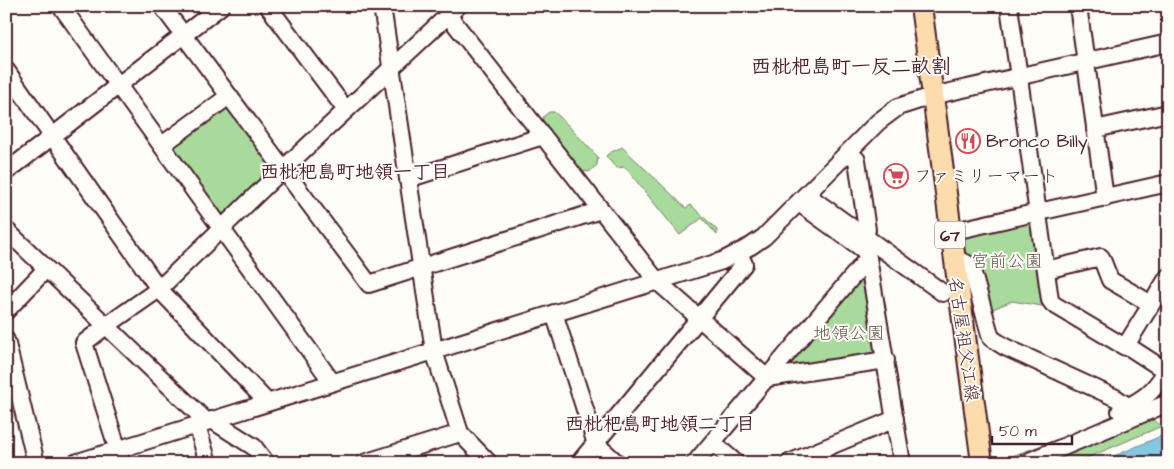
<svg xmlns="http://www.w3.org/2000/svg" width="1174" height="469" viewBox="0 0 1174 469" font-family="'Architects Daughter','Klee One',sans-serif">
<rect width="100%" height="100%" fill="#fdfcf7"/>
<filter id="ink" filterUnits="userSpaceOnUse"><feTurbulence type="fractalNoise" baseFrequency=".02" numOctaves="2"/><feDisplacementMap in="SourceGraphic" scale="10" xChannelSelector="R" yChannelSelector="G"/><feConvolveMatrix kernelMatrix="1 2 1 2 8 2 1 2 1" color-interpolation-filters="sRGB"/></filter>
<g filter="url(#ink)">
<g fill="#a7da9b" stroke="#787c63">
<path d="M 230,104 L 273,162 L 273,169 L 224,215 L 218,214 L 170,144 Z"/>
<path d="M 549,112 L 554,112 L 560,117 L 598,157 L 597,165 L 589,172 L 582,171 L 542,120 L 544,116 Z"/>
<path d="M 622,147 L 686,208 L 691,205 L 717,230 L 717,235 L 702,218 L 680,235 L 625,167 L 616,168 L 606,156 C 609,152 617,150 622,147 Z"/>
<path d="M 1030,220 L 1036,223 L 1048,307 L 1012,301 L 988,311 L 966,258 L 963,235 Z"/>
<path d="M 861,276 L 868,279 L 880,353 L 791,369 L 789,363 Z"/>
<path d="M 1147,416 L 1162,426 L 1075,463 L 1063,463 L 1060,453 Z"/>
<path d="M 1075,433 L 1071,440 L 1013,462 L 995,463 L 994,459 L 1012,456 Z"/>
</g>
<path fill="#82c8e3" stroke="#6c8499" d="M 1168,433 L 1168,463 L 1098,463 Z"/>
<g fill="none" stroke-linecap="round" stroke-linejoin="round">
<defs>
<g id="minor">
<path d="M 61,6 L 332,382"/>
<path d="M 162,6 L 369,284 L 601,210"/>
<path d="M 268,6 L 346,110"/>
<path d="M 382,6 L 434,351 L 460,433 L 489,463"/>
<path d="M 1009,6 L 1050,300 L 1053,304 L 1125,347 L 1168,277"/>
<path d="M 1078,6 L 1105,198"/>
<path d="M 448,15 L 657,281 L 767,378 L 886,360"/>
<path d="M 6,70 L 159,289 L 267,402"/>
<path d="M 1095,129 L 1168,113"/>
<path d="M 162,145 L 229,96"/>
<path d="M 849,152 L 857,160 L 867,230 L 863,235"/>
<path d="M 6,172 L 221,6"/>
<path d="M 408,179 L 543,136"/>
<path d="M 807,195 L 943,293"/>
<path d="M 799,203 L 864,250 L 868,258 L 902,463"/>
<path d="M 6,230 L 206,421"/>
<path d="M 950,232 L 1168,183"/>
<path d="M 953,258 L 966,263 L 972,270 L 991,338 L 1005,347 L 1116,398 L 1129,407"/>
<path d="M 1046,270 L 1101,257 L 1110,280 L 1151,304"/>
<path d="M 6,311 L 46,269"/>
<path d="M 554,313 L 596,444 L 617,463"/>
<path d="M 6,340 L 36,463"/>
<path d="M 1126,345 L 1166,371"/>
<path d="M 1120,411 C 1146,398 1152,393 1168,369"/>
<path d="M 212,420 L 254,447 L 266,463"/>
<path d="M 197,425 L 208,463"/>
<path d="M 713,443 L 736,463"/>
<path d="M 75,463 L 722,261 L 751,246 L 764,237 L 878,122 L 898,107 L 932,96 L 1168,43"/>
<path d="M 122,463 L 84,343 L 106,326 L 159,289 L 283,169 L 458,6"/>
<path d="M 364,463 L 460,433"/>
<path d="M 579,463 L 744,264 L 739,253"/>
<path d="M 695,463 L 868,258"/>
<path d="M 789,463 L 895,419"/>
<path d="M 1025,463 L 1168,403"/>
</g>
<path id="major" d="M 921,6 L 982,463"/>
</defs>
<use href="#minor" stroke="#4a1f2b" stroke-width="20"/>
<use href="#major" stroke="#4a1f2b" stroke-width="24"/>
<use href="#minor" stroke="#fdfcf7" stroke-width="16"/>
<use href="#major" stroke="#fcdcac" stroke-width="20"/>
</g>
</g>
<defs>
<symbol id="restaurant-ring" viewBox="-11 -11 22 22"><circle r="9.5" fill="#fdfcf7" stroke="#d1495b" stroke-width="1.5"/><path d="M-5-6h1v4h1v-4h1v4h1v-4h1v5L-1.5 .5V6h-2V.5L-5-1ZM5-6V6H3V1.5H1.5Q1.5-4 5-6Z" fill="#d1495b"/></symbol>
<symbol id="supermarket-ring" viewBox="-11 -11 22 22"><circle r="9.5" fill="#fdfcf7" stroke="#d1495b" stroke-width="1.5"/><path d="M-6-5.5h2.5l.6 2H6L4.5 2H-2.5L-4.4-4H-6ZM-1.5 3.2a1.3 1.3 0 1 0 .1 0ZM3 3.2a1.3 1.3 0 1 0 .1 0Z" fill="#d1495b"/></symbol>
</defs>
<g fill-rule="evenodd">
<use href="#restaurant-ring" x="954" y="127" width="28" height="28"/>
<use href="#supermarket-ring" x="882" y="162" width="28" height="28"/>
</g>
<g text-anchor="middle" stroke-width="4" stroke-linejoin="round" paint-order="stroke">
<rect fill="#fdfcf7" stroke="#806168" stroke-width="1" x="935" y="221.5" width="30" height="27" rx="4"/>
<g font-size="16" font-weight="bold" fill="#4a1f2b">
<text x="950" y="241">67</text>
</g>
<g font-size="18" fill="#4a1f2b" stroke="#fdfcf7" text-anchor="start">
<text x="986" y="147">Bronco Billy</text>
<text x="914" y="182">ファミリーマート</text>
</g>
<g font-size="18" fill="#66574d" stroke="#fdfcf7">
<text x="1007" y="267">宮前公園</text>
<text x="849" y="339">地領公園</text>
</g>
<g font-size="18" fill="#4a1f2b" stroke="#fdfcf7">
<text transform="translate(964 339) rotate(82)" y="6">名古屋祖父江線</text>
</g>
<g font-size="19" font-weight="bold" fill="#4a1f2b" stroke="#fdfcf7">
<text x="355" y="178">西枇杷島町地領一丁目</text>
<text x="660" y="430">西枇杷島町地領二丁目</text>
</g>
<g font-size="20" font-weight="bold" fill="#4a1f2b" stroke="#fdfcf7">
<text x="851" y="73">西枇杷島町一反二畝割</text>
</g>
</g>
<rect width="1174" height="469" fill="none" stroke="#fdfcf7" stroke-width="25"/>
<rect x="12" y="12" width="1149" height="444" fill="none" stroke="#4a1f2b" stroke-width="2" filter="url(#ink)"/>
<path d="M992 436v8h80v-8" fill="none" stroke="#4a1f2b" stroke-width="2.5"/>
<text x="999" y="436" font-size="15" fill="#4a1f2b" stroke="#fdfcf7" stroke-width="4" paint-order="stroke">50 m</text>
</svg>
